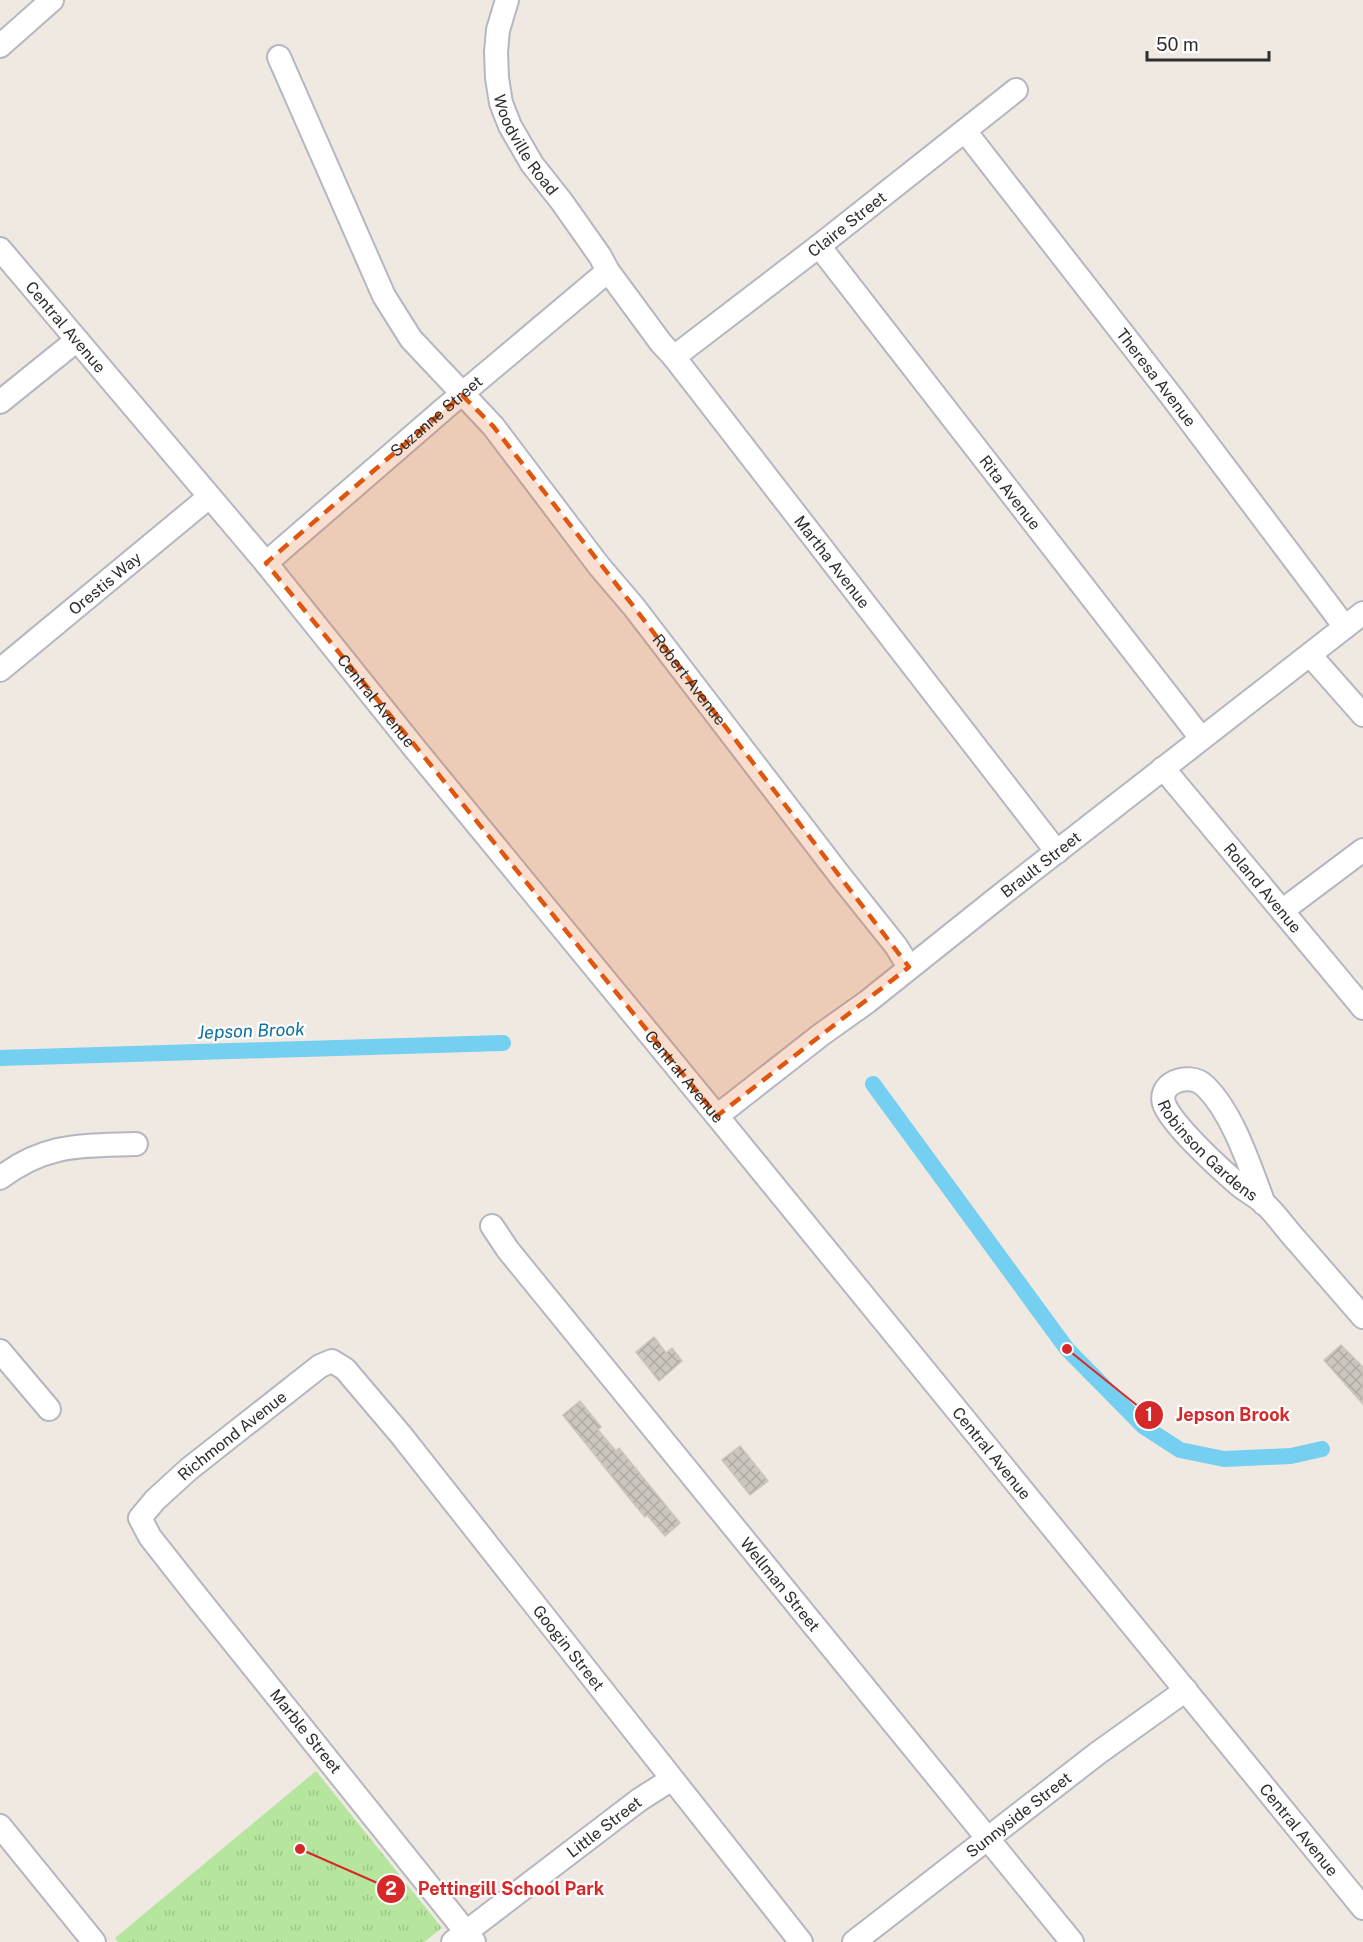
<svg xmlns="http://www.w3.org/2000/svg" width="1363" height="1942" viewBox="0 0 1363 1942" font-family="'Public Sans',sans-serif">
<defs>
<pattern id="grass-tufts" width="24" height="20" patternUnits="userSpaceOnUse" patternTransform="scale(1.5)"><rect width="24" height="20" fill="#b6e59e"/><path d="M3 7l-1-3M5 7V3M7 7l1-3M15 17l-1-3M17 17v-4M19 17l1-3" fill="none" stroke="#9dc588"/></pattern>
<pattern id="building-cross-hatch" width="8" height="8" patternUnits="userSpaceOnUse" patternTransform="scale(1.5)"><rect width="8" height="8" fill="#cbc7bf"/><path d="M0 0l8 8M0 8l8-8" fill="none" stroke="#afaba4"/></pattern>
</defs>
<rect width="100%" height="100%" fill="#efe9e1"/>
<path fill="url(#grass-tufts)" d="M 316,1771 L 442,1928 L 424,1942 L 118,1942 L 115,1938 Z"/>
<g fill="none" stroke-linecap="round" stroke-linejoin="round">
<g stroke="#75cff0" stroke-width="16">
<path d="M 0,1058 L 503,1043"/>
<path d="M 873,1084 L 1067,1349 L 1143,1426 L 1180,1450 L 1224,1459 L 1291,1456 L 1322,1449"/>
</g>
</g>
<g fill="url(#building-cross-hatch)" stroke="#cbc5ba" stroke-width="1.5">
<path d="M 654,1337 L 666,1353 L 672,1348 L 682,1361 L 659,1381 L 636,1352 Z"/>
<path d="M 1341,1345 L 1363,1367 L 1363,1404 L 1324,1360 Z"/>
<path d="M 580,1401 L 601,1427 L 598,1430 L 616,1451 L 619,1448 L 680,1523 L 665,1536 L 647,1515 L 645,1517 L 634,1504 L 563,1415 Z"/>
<path d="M 740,1446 L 768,1481 L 750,1495 L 722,1460 Z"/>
</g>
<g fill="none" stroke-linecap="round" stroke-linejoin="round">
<defs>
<g id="minor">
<path id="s1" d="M 507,0 L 498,30 L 496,52 L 497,78 L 501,103 L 510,126 L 532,164 L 562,202 L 600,256 L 608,271 L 661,343 L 674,357 L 1057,852"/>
<path d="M 0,46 L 52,0"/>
<path id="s2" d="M 279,57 L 384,296 L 411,339 L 493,426 L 599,566 L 634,607 L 841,877 L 896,946 L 909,967"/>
<path id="s3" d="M 965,131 L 1172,397 L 1345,627"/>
<path id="s4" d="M 819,246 L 1201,738"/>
<path id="s5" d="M 0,249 L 266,563 L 416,750 L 717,1116 L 1363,1908"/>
<path id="s6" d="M 674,357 L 819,246 L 1016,90"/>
<path d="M 0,402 L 77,340"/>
<path id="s7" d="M 266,563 L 445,408 L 608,271"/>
<path d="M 1310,655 L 1363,715"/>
<path id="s8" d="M 0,670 L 209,497"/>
<path id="s9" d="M 1163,768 L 1363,1008"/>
<path d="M 1283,910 L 1363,850"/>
<path id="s10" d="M 717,1116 L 822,1034 L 867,1002 L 1001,895 L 1363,613"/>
<path d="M 0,1178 C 46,1143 81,1146 136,1144"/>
<path id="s11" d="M 1264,1204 C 1250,1167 1233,1113 1205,1086 C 1189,1070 1153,1084 1166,1108 C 1177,1129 1219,1168 1238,1184 C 1246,1191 1256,1196 1264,1203 C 1276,1214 1286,1229 1297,1241 C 1319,1266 1341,1292 1363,1317"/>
<path id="s12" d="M 492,1226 L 508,1250 L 1072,1942"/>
<path d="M 0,1351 L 49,1409"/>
<path d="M 0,1826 L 94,1942"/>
<path id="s13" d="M 453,1942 L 639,1800 L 672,1779"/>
<path id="s14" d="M 474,1942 L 198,1598 L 150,1537 L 140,1518 L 155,1500 L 189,1469 L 320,1366 L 332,1361 L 345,1369 L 401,1435 L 801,1942"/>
<path id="s15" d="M 854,1942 L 1098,1753 L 1186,1690"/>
</g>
</defs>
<use href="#minor" stroke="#b4b7c1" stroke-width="26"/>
<use href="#minor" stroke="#fff" stroke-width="22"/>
</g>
<path fill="#df570e" fill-opacity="0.2" stroke="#df570e" stroke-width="4.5" stroke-dasharray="12 8" stroke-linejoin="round" d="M 462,395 L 493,426 L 634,607 L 909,967 L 717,1116 L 266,563 Z"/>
<g text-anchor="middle" stroke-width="4.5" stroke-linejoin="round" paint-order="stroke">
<g font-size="16" fill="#2e2e2e" stroke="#fff">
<text dy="6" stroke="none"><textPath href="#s1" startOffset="153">Woodville Road</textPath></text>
<text dy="6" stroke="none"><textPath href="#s6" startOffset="218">Claire Street</textPath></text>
<text dy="6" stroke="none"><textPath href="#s5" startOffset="102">Central Avenue</textPath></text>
<text dy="6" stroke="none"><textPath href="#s3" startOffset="312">Theresa Avenue</textPath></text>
<text dy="6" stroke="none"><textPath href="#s7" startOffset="225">Suzanne Street</textPath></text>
<text dy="6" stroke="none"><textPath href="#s4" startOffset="312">Rita Avenue</textPath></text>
<text dy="6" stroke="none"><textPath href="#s1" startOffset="672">Martha Avenue</textPath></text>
<text dy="6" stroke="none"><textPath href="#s8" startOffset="136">Orestis Way</textPath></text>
<text dy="6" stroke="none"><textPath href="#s2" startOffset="752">Robert Avenue</textPath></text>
<text dy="6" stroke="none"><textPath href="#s5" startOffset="588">Central Avenue</textPath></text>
<text dy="6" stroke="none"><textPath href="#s10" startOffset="410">Brault Street</textPath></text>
<text dy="6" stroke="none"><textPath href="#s9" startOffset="156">Roland Avenue</textPath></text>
<text dy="6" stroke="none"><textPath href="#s5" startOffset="1074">Central Avenue</textPath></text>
<text dy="6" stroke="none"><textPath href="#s11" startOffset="256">Robinson Gardens</textPath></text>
<text dy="6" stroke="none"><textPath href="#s14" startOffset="664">Richmond Avenue</textPath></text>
<text dy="6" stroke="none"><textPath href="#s5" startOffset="1560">Central Avenue</textPath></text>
<text dy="6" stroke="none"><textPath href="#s12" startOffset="460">Wellman Street</textPath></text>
<text dy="6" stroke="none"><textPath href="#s14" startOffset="1162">Googin Street</textPath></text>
<text transform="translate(306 1731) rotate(51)" y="6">Marble Street</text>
<text dy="6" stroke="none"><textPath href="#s15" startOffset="208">Sunnyside Street</textPath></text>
<text dy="6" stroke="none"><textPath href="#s13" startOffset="190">Little Street</textPath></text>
<text dy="6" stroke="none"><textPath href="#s5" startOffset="2046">Central Avenue</textPath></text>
</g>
<g font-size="18" font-style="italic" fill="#0d6fa3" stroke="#fff">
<text transform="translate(251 1031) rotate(-2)" y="6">Jepson Brook</text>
</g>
</g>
<path fill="none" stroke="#d62828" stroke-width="2" d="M1067 1349L1149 1415M300 1849L391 1889"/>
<g fill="#d62828" stroke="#fff" stroke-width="2">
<circle cx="1067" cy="1349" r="6"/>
<circle cx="300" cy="1849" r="6"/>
<circle cx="1149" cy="1415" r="15"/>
<circle cx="391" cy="1889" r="15"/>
</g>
<g font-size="18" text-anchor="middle" font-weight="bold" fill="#fff">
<text x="1149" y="1421">1</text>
<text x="391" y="1895">2</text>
</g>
<g font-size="18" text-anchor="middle" font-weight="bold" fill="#d62828" stroke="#fff" stroke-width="4.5" stroke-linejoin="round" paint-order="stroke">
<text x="1233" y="1421">Jepson Brook</text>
<text x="511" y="1895">Pettingill School Park</text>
</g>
<path d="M1147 51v9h122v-9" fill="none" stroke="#2e2e2e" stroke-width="3"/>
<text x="1156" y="51" font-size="18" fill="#2e2e2e" stroke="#ffffff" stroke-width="4.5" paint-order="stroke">50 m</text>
</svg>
